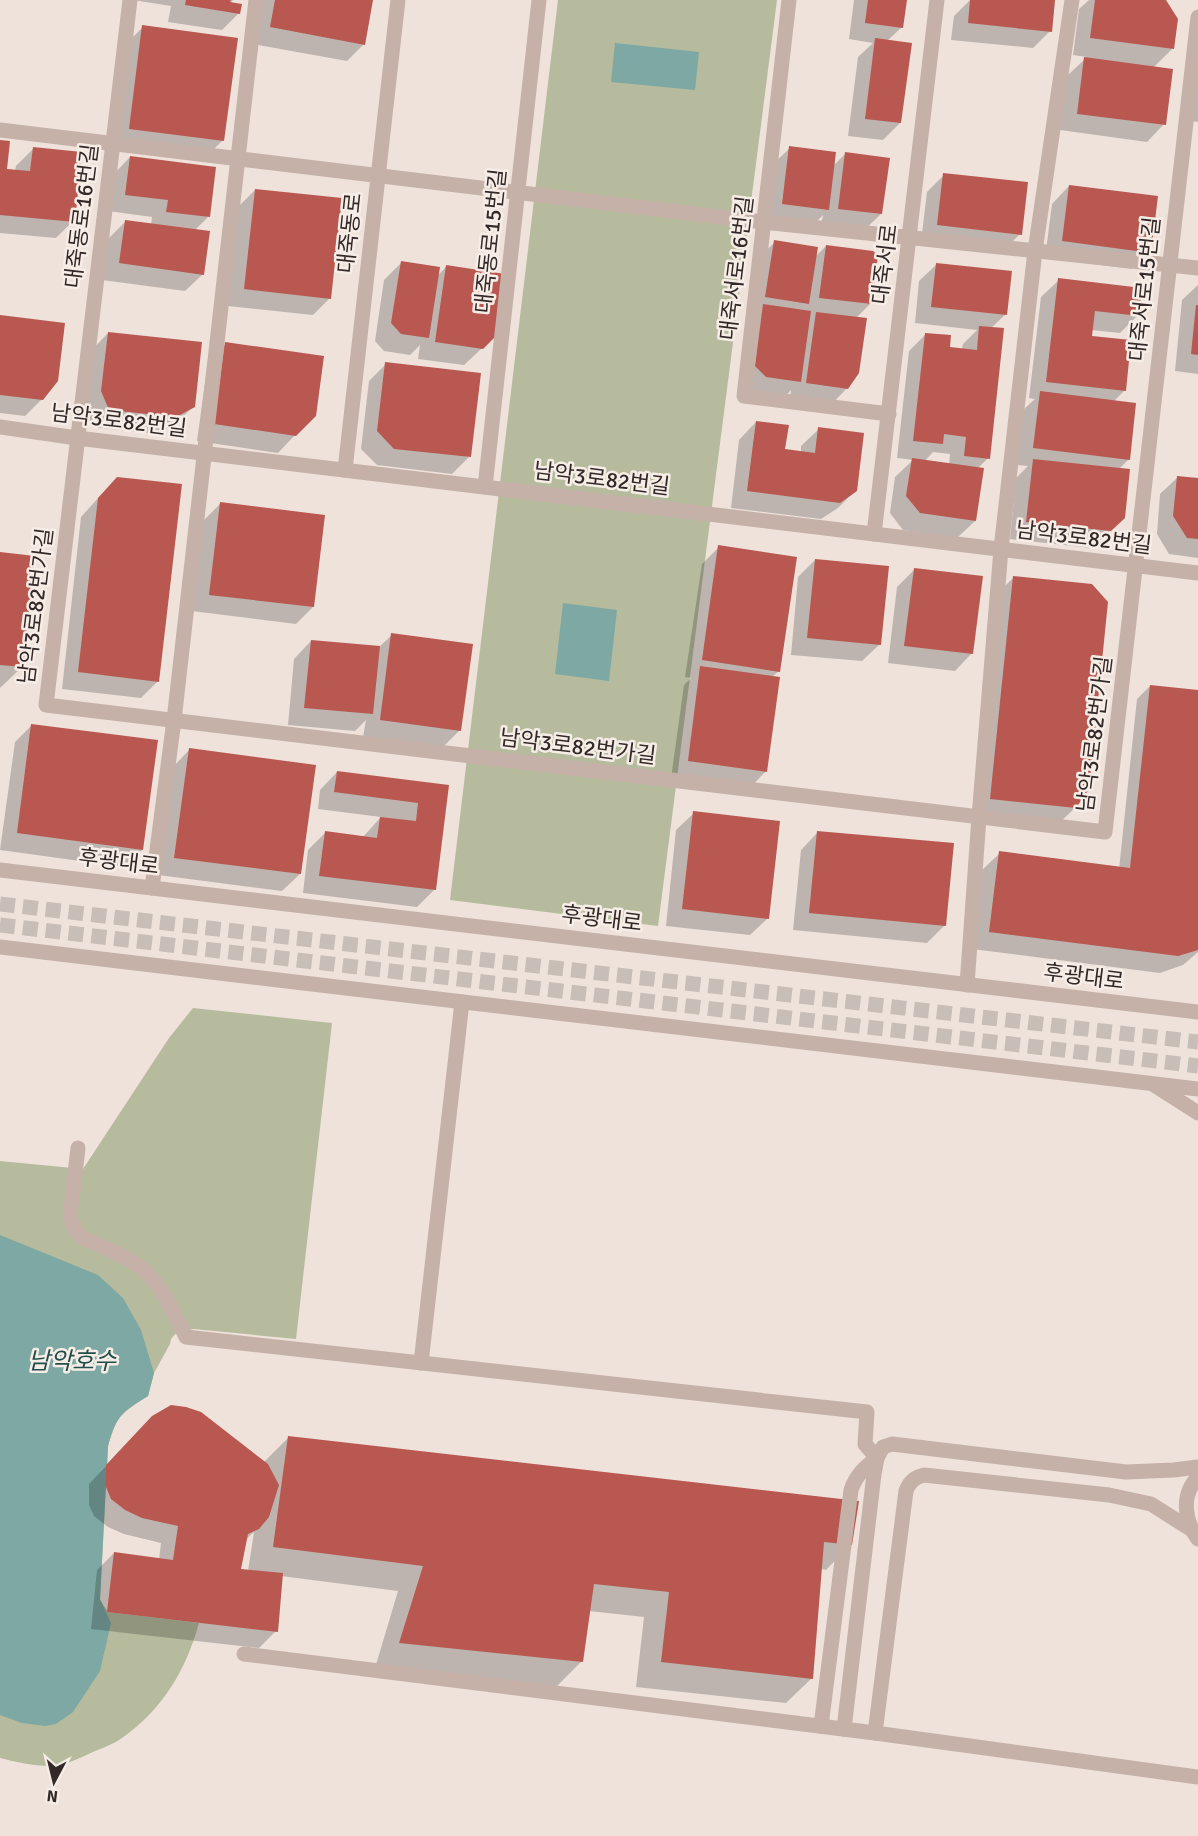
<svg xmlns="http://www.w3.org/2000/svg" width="1198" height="1836" viewBox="0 0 1198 1836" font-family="Signika,'Noto Sans KR',sans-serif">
<rect width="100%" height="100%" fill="#eee2db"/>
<g fill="#b6bb9d">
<path d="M 558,0 L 777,0 L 658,926 L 450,900 Z"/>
<path d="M 193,1008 L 332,1023 L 296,1339 L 194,1329 L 177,1332 L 171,1339 L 170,1344 L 154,1373 L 148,1396 C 121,1413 117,1415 108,1446 L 100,1600 L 108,1612 L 199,1623 C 186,1670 163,1709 122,1738 C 114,1744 102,1748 93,1752 C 80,1758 64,1766 50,1766 C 33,1766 16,1762 0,1758 L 0,1161 L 83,1169 L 169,1038 Z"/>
</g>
<g fill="#7da8a3">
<path d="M 615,43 L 699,52 L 695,90 L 611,82 Z"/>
<path d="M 563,603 L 617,610 L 609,681 L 555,674 Z"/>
<path d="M 0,1235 L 98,1275 L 123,1298 L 141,1330 L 154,1373 L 148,1396 C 121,1413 117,1415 108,1446 L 100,1599 L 111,1623 L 100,1671 L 73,1712 L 56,1724 L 45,1726 L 22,1723 L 0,1715 Z"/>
</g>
<g fill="#0003" fill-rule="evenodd">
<path d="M 133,0 L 233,0 L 230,4 L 239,13 L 222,30 L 168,22 L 171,6 Z"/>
<path d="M 261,0 L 372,0 L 364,44 L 347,61 L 253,44 Z"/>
<path d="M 854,0 L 905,0 L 902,27 L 887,41 L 900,123 L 883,140 L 848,136 L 858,57 L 873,43 L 849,39 Z"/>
<path d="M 970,0 L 1054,0 L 1050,31 L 1033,48 L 951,40 L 954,16 Z"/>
<path d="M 1089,0 L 1154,0 L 1173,48 L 1153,68 L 1164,124 L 1147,142 L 1060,130 L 1067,76 L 1087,57 L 1073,55 L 1079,9 Z"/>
<path d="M 143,27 L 223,140 L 205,158 L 113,146 L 126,44 Z"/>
<path d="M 1198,55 L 1198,122 L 1191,121 Z"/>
<path d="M 0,142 L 5,171 L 15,172 L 16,166 L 33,149 L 73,221 L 56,238 L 0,233 Z"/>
<path d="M 790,148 L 833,166 L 846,153 L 881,214 L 863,231 L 821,226 L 823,215 L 811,227 L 766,221 L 772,165 Z"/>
<path d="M 130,157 L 208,217 L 194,231 L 203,274 L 185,291 L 102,280 L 108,239 L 125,222 L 151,225 L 152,217 L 108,211 L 113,175 Z"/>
<path d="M 944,175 L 1020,234 L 1003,251 L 921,242 L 927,192 Z"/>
<path d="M 1069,186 L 1149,252 L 1132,269 L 1045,258 L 1052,204 Z"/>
<path d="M 255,190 L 330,298 L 313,315 L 228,306 L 238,207 Z"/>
<path d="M 775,242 L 815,257 L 826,246 L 870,304 L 856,318 L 847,388 L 830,406 L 790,400 L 791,390 L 783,399 L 749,394 L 757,259 Z"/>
<path d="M 401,263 L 437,276 L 446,267 L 495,336 L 464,365 L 418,359 L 420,345 L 410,355 L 384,351 L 375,341 L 384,280 Z"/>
<path d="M 937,264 L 1006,314 L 991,328 L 988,458 L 977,469 L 975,521 L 957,538 L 903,530 L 890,513 L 895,477 L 913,460 L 897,458 L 909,351 L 926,334 L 948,348 L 962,349 L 963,344 L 977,330 L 915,323 L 919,281 ZM 933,452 L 950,454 L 949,465 L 924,462 Z"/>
<path d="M 1059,280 L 1137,316 L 1120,333 L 1091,330 L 1090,337 L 1125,390 L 1113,402 L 1129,459 L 1119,469 L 1124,517 L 1092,548 L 1010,539 L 1016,478 L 1028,466 L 1017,465 L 1023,410 L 1035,399 L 1029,398 L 1041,297 Z"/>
<path d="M 1198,285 L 1198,374 L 1175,371 L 1182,300 Z"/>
<path d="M 0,316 L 42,399 L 25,416 L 0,413 Z"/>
<path d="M 108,333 L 193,407 L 175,424 L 157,434 L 92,427 L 85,409 L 91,351 Z"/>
<path d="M 226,344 L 314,415 L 278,453 L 197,441 L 208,361 Z"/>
<path d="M 386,364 L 469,457 L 452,474 L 377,465 L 361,449 L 369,381 Z"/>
<path d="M 756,422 L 784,451 L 801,453 L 801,446 L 819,429 L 856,490 L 838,508 L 821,519 L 731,508 L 739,440 Z"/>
<path d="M 1178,477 L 1198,479 L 1198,558 L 1169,554 L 1157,534 L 1160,494 Z"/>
<path d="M 100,496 L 158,681 L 141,698 L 62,689 L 81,517 Z"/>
<path d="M 221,503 L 313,607 L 296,624 L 192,611 L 203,521 Z"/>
<path d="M 719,547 L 779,671 L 772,677 L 766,771 L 749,789 L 671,778 L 684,685 L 691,678 L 685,677 L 702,564 Z"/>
<path d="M 0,554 L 22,667 L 0,688 Z"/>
<path d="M 815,560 L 880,644 L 862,661 L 791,655 L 798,577 Z"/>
<path d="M 914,570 L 972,653 L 955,671 L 888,663 L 897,587 Z"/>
<path d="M 1014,577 L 1075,808 L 1057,825 L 974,816 L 996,595 Z"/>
<path d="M 392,635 L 460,730 L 442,748 L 363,737 L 366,720 L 355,731 L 288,725 L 294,659 L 311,641 L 379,647 Z"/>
<path d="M 1150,686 L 1198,691 L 1198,952 L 1183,965 L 1160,973 L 972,949 L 982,870 L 1000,853 L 1119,869 L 1137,699 Z"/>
<path d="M 32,725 L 142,850 L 124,867 L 0,850 L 15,742 Z"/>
<path d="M 190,749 L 300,874 L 282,891 L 158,875 L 173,767 Z"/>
<path d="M 337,772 L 447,786 L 434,890 L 417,907 L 303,893 L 308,850 L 325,833 L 363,837 L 381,817 L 318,809 L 320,790 Z"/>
<path d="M 694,813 L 768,918 L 750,935 L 666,926 L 676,830 Z"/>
<path d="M 818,832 L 945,925 L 927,943 L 793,930 L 801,850 Z"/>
<path d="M 135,1436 L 264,1462 L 288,1438 L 851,1544 L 826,1570 L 821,1569 L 812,1678 L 786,1703 L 636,1687 L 644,1617 L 589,1611 L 582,1661 L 556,1687 L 375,1668 L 398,1591 L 281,1576 L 276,1631 L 259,1648 L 91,1629 L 97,1570 L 114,1553 L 159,1560 L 161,1543 L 124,1534 L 108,1527 L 94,1516 L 89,1505 L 89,1484 ZM 254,1532 L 248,1571 L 239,1571 L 245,1540 Z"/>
</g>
<g fill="#b85850">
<path d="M 186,0 L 231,0 L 230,2 L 242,4 L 240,14 L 185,5 Z"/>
<path d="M 275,0 L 373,0 L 365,45 L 270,27 Z"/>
<path d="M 868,0 L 907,0 L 903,28 L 865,23 Z"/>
<path d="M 970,0 L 1055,0 L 1052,32 L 968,23 Z"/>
<path d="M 1095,0 L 1166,0 L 1178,19 L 1174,49 L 1090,38 Z"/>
<path d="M 142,25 L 238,38 L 224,141 L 129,129 Z"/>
<path d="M 875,38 L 912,43 L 901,123 L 865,119 Z"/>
<path d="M 1084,57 L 1173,69 L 1166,125 L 1077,114 Z"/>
<path d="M 0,140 L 10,141 L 7,169 L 30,171 L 33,147 L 82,152 L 75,222 L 0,215 Z"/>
<path d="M 789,146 L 836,152 L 829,210 L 782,204 Z"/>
<path d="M 845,152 L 890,158 L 882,214 L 838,209 Z"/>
<path d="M 130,156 L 216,167 L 210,217 L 166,212 L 168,200 L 125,195 Z"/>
<path d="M 943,173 L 1028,182 L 1022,235 L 937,225 Z"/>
<path d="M 1069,185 L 1158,196 L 1151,253 L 1062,241 Z"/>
<path d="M 255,189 L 342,198 L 331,299 L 244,289 Z"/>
<path d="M 125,220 L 210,231 L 204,275 L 119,263 Z"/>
<path d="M 774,240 L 818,247 L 809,304 L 765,297 Z"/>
<path d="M 826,245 L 873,251 L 878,255 L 872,304 L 819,298 Z"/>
<path d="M 401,261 L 440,267 L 429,338 L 401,334 L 391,323 Z"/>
<path d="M 936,263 L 1012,271 L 1007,315 L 931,307 Z"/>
<path d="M 446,265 L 505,274 L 496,336 L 483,349 L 435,342 Z"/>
<path d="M 1058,278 L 1142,288 L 1139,316 L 1095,311 L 1092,336 L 1131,340 L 1126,391 L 1046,382 Z"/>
<path d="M 763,304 L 811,311 L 801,382 L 766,377 L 755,366 Z"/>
<path d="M 1196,305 L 1198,305 L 1198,355 L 1191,354 Z"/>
<path d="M 816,312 L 867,318 L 859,373 L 848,389 L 806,383 Z"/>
<path d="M 0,315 L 65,323 L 58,381 L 43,400 L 0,395 Z"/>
<path d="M 979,326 L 1004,328 L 990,459 L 964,456 L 966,437 L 944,434 L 943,444 L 913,441 L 925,333 L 951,335 L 950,347 L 977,350 Z"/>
<path d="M 108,332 L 202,342 L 195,407 L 176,417 L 109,410 L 101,391 Z"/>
<path d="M 225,342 L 324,356 L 316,416 L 296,436 L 214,424 Z"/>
<path d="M 385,362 L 481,373 L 471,457 L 394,449 L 377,431 Z"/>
<path d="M 1040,391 L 1136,403 L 1130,460 L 1033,448 Z"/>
<path d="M 756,421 L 789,425 L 785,449 L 815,453 L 818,427 L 864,433 L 857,491 L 840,503 L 747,491 Z"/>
<path d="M 912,458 L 984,468 L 976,521 L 920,513 L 906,496 Z"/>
<path d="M 1033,459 L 1130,469 L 1125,518 L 1111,531 L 1026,522 Z"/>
<path d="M 1177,476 L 1198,478 L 1198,539 L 1187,538 L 1173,516 Z"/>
<path d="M 117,477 L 182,484 L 159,682 L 78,672 L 98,498 Z"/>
<path d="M 220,502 L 325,515 L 314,607 L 209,595 Z"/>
<path d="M 718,545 L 797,557 L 780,672 L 702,660 Z"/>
<path d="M 0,552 L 35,556 L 23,667 L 0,665 Z"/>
<path d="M 815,559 L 889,566 L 881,645 L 807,638 Z"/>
<path d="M 914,568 L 983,576 L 973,654 L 904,646 Z"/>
<path d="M 1013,576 L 1092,584 L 1108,602 L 1089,789 L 1076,808 L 990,799 Z"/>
<path d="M 391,633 L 473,644 L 461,731 L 380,720 Z"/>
<path d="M 311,640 L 380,646 L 373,714 L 304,708 Z"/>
<path d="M 700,666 L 780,677 L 767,772 L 688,761 Z"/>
<path d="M 1150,685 L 1198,690 L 1198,950 L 1178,956 L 989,932 L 999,851 L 1130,868 Z"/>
<path d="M 31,724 L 158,740 L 143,850 L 17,833 Z"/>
<path d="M 189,748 L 316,765 L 301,874 L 174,858 Z"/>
<path d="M 337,771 L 449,785 L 436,890 L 319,876 L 325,831 L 377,838 L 380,817 L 416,821 L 418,803 L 334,792 Z"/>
<path d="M 693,811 L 780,821 L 769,919 L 682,909 Z"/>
<path d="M 817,831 L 954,843 L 946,926 L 809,913 Z"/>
<path d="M 171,1405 L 186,1407 L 201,1412 L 268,1464 L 279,1485 L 269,1517 L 259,1529 L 248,1534 L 241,1569 L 283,1573 L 278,1632 L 107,1612 L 114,1552 L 173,1560 L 178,1526 L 142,1518 L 125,1510 L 111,1499 L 106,1487 L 106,1465 L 152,1416 Z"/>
<path d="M 288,1436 L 859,1501 L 852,1545 L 824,1542 L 813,1679 L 661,1662 L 669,1592 L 594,1584 L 583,1662 L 399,1643 L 423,1566 L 273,1547 Z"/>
</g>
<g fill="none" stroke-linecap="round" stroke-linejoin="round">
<g stroke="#c9bdb7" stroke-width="15" stroke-dasharray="15 8" stroke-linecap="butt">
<path d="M 0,904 L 1198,1042"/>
<path d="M 0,925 L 1198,1066"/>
</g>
<g stroke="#c5b1a8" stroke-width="15">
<path d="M 0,130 L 763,222 L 1198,268"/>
<path d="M 152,888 L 174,720 L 256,0"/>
<path d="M 967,985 L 979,817 L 1001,549 L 1035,251 L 1072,0"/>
</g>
<g stroke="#c5b1a8" stroke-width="15">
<path d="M 130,0 L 46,705 L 1105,832 L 1198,17"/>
<path d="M 789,0 L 744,396 L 889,414"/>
<path d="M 485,487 L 539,0"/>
<path d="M 78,1148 L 70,1216 L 76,1231 L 83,1238 C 101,1246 121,1253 137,1265 C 161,1281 173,1311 186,1337 L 867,1412 L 865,1444 L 877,1458 C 865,1467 856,1475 851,1490 L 821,1726"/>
<path d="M 421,1363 L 462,1002"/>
<path d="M 1198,1477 C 1181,1495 1184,1520 1198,1539"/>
<path d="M 244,1654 L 875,1733 L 1198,1777"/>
<path d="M 844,1729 L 874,1474 L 877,1458 L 883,1447 L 892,1444 L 1126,1472 L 1174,1470 L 1198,1467"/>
<path d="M 875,1733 L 906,1491 C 909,1482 915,1477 924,1475 L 1109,1495 L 1151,1504 L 1192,1530"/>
</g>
<g stroke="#c5b1a8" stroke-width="15">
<path d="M 0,427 L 77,438 L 1198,573"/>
<path d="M 345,470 L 398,0"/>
<path d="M 874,534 L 937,0"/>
<path d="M 0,870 L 1198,1012"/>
<path d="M 0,947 L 1198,1089"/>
<path d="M 1154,1085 L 1198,1113"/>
</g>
</g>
<g text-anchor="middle" stroke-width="5" stroke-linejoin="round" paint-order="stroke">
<g font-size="22" fill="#332928" stroke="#f7ede7">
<text transform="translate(81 216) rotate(-83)" y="8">대죽동로16번길</text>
<text transform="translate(349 233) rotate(-84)" y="8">대죽동로</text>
<text transform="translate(490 241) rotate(-84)" y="8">대죽동로15번길</text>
<text transform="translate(884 264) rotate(-83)" y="8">대죽서로</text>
<text transform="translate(736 268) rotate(-83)" y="8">대죽서로16번길</text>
<text transform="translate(1144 289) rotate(-84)" y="8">대죽서로15번길</text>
<text transform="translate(119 420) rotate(7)" y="8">남악3로82번길</text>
<text transform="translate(602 478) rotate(7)" y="8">남악3로82번길</text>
<text transform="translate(1084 537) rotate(7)" y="8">남악3로82번길</text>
<text transform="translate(35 606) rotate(-83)" y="8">남악3로82번가길</text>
<text transform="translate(1094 734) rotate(-83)" y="8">남악3로82번가길</text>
<text transform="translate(578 746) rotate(7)" y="8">남악3로82번가길</text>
<text transform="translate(119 861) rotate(7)" y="8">후광대로</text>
<text transform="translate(602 918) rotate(7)" y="8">후광대로</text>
<text transform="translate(1084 976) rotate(7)" y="8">후광대로</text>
</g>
<g font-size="24" font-style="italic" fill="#224f4b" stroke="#f7ede7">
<text x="72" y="1369">남악호수</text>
</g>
</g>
<g transform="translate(54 1782) rotate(187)" stroke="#f7ede7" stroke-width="4.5" paint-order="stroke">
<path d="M0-4.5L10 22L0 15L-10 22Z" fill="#332928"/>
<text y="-9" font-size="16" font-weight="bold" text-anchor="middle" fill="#332928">N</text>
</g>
</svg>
